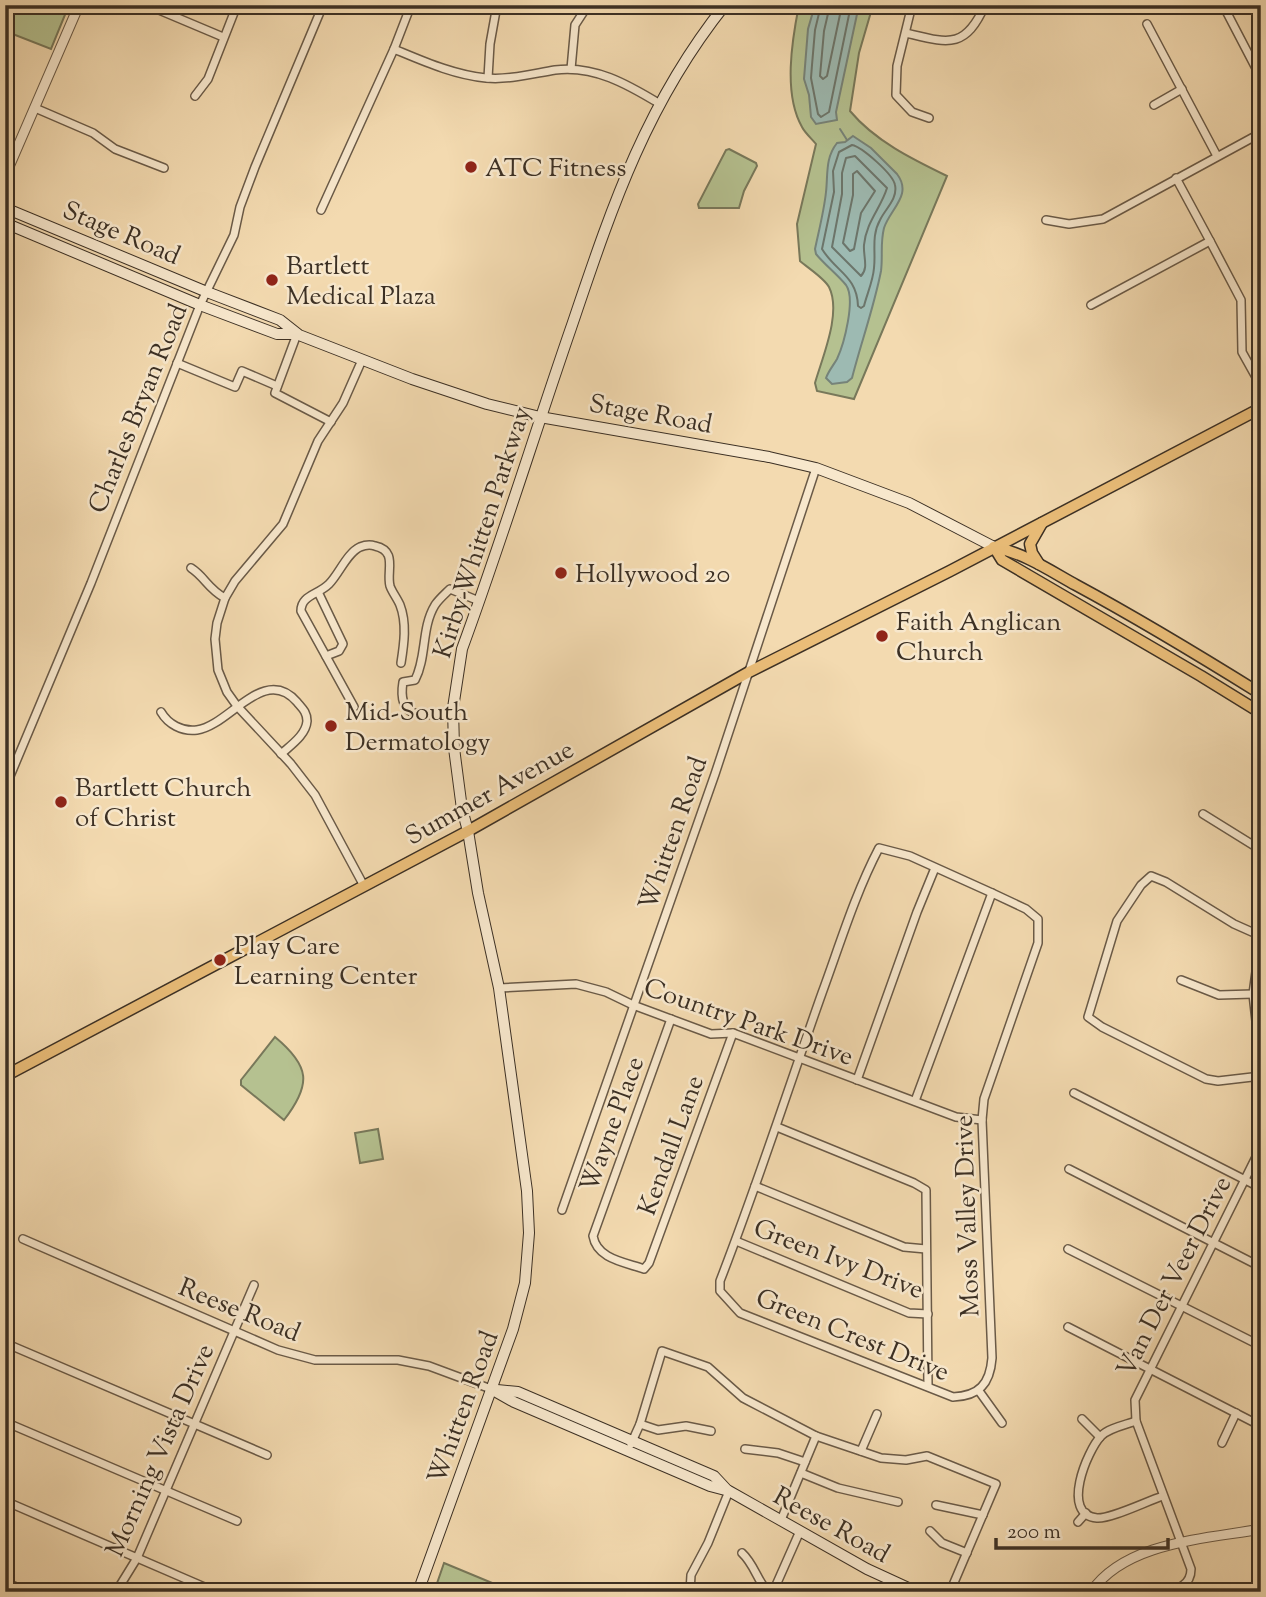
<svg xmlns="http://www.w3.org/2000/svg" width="1266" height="1597" viewBox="0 0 1266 1597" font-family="'Sorts Mill Goudy',serif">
<rect width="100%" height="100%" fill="#f3dab0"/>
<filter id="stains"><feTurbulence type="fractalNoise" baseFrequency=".00286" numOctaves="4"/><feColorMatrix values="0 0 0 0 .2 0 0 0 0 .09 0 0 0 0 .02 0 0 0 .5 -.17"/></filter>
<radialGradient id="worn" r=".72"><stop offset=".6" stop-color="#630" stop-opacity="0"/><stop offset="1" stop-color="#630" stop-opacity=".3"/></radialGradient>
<g fill="#b5c190" stroke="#78785a" stroke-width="2">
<path d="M 5,5 L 69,5 L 51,49 L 5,31 Z"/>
<path d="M 799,5 L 873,5 L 859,53 L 850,111 C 875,141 912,159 947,176 L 854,399 L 817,391 L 815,383 C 822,358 842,313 829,287 C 824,278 808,268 800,261 L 797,224 L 816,144 C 812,139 805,133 802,127 C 783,94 792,40 799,5 Z"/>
<path d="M 729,149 L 756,163 L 757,166 L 744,191 L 739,208 L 699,208 L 698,204 L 726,150 Z"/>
<path d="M 275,1037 C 310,1066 312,1084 284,1120 L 241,1085 L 241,1080 Z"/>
<path d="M 378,1129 L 383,1159 L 360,1163 L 355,1133 Z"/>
<path d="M 444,1563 L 514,1592 L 434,1592 Z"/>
</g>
<g fill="#9dbab2" stroke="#768379" stroke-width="2">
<path d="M 815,5 L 859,5 L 836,112 L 837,120 L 816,124 L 811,117 L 809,95 L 804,79 L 808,29 Z"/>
<path d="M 853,136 L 871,148 L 897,174 C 913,195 890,209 884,228 C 880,244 883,256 881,271 C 874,307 861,343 852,378 L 847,382 L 832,384 L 826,378 C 829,370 833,366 837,359 C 844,344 856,299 846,285 C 837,274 825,265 816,254 L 815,249 C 819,230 824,211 826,192 C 828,175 825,158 837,143 L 845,142 Z"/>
</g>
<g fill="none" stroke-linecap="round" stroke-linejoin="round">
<g stroke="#6c756b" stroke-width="2">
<path d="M 821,5 L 815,30 L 812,65 L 811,78 L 818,114 L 821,117 L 829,112 L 851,5"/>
<path d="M 830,5 L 824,31 L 820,76 L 823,79 L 827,76 L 842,5"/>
<path d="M 852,145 C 862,147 893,174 895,185 C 898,199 885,209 880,220 C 871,236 876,252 874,268 C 873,281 867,294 864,306 L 861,308 L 858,306 C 857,276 836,272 822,249 L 834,192 L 833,171 L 839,152 Z"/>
<path d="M 855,156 L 887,188 C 881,208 866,222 864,245 C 863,256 869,268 861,276 L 832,247 L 842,194 L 842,173 L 846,158 Z"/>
<path d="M 857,171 L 875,191 L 861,213 L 854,249 L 850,251 L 843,243 L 853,195 L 853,174 Z"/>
</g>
<path stroke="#768379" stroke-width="2" d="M 840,129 L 847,140"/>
<defs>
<g id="minor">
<path d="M 147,5 L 223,37"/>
<path d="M 912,5 L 897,66 L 896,95 L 912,112 L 929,118"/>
<path d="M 1225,9 L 1261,78"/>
<path d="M 1147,24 L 1217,156"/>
<path d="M 906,33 C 948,43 965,50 985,5"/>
<path d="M 394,49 C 423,61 454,75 486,78 C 509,80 531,74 555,70 C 594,65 627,84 660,104"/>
<path d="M 571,69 L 575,25 L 588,5"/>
<path d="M 488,78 L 490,44 L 497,5"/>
<path d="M 195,96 L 208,79 L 237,5"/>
<path d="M 1154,105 L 1182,89"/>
<path d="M 35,108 L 93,133 L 115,149 L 164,168"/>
<path d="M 1176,178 L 1210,241"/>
<path d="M 321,210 L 394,49 L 411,5"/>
<path d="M 1046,220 L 1069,224 L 1103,219 L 1261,133"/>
<path d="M 1091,305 L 1210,241 L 1241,300 L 1242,352 L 1261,386"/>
<path d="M 297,334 L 275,393 L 331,422"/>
<path d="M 362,360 L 343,403 L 318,441 L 283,524 L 235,581 L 225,598 L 217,623 L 215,639 L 218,670 L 227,692 L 237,706 L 291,764 L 315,795 L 364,886"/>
<path d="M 177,363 L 235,387 L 242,371 L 277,386"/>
<path d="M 191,568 C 205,577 208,589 225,598"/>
<path d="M 319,594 L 343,644 L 339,651 L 326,656"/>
<path d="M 354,707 L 301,611 C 301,595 318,595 329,584 C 339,574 347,553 360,547 C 365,545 369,544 375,546 C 398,551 386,571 390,586 C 392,592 397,598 400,605 C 407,623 404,644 401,663"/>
<path d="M 161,712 C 168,724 182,732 197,730 C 229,726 264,664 297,702 C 302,708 307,712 307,721 C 306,735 291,745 281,754"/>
<path d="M 454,717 L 414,713 C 401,708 401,694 403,682 L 415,680 C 427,657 421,628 435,605 C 439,599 445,594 450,589 L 479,601"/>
<path d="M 5,788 L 91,583 L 200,305 L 234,235 L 240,207 L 255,167 L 323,5"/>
<path d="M 1203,814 L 1261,850"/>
<path d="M 879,848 L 910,856 L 992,893 L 1026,909 L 1038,919 L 1038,943 L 984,1099 L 982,1120 L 992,1358 C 990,1384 979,1396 953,1397 L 740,1313 L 720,1291 L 720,1281 C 757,1186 788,1089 822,993 C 840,944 855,894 879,848 Z"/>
<path d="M 1261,935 L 1253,994 L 1261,1066"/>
<path d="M 1261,936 L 1234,924 L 1166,882 L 1151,876 L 1141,885 L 1117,921 L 1088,1017 L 1102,1027 L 1206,1079 L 1218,1081 L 1261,1076"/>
<path d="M 1181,980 L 1219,995 L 1253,994"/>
<path d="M 499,988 L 576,984 L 606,992 L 633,1005 L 711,1034 L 733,1033 L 956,1117 L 982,1120"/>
<path d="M 671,1019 L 593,1236 C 597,1259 624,1262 644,1269 L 649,1263 L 733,1033"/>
<path d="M 857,1080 L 917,912 L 935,868"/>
<path d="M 1074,1093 L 1261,1188"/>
<path d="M 915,1101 L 992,893"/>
<path d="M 777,1127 L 914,1183 L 926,1190 L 928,1386"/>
<path d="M 1069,1169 L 1261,1267"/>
<path d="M 755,1186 L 904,1247 L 926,1249"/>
<path d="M 562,1210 L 715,774 L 816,468"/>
<path d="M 23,1239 L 278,1350 L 315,1360 L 398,1360 L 429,1366 L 491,1389"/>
<path d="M 736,1241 L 909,1313 L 928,1314"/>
<path d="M 1068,1249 L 1261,1346"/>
<path d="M 1068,1327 L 1261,1426"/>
<path d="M 5,1343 L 267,1455"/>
<path d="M 979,1391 L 1002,1423"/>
<path d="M 1082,1419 L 1100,1437"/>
<path d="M 1136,1421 C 1125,1425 1109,1428 1101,1436 C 1087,1451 1060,1515 1097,1518 C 1111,1519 1147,1501 1163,1496"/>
<path d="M 5,1422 L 237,1521"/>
<path d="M 640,1424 L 658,1430 L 686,1426 L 711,1431"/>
<path d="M 1222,1443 L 1236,1413"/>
<path d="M 631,1444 L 640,1424 L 662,1351 L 708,1367 L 743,1398 L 816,1436 L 881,1458 L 906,1460 L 927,1456 L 996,1484 L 950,1592"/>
<path d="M 745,1449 L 778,1453 L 805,1462"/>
<path d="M 861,1451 L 877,1414"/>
<path d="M 801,1473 L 838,1488 L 898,1502"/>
<path d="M 5,1501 L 216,1592"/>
<path d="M 936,1505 L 983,1515"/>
<path d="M 781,1520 L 816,1436"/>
<path d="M 1078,1522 L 1086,1513"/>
<path d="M 930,1531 L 942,1543 L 967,1553"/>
<path d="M 742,1553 C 754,1564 757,1580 768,1592"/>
<path d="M 5,1582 L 28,1592"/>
<path d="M 1042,1589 L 1047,1592"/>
<path d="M 116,1592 L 137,1558 L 254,1285"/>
<path d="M 690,1592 L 691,1575 L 708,1543 L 729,1491"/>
<path d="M 773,1592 L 800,1531"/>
<path d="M 1163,1592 C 1177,1589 1191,1586 1191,1569 L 1136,1421 L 1135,1400 L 1261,1147"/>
</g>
<g id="tertiary">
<path d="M 5,176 L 79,5"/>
<path d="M 1091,1592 C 1125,1542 1205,1539 1261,1529"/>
</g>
<g id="secondary">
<path d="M 5,208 L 207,292 L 280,320 L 299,335 L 412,379 L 487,404 L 540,417 L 769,457 L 816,468 L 909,503 L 994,547"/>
<path d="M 5,223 L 200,305 L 277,334 L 297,334"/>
<path d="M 491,1389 L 514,1402 L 710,1486 L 729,1491 L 867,1569 L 917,1592"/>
<path d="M 497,1390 L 518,1392 L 714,1476 L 728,1491"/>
<path d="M 418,1592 L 513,1329 L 525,1283 L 529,1233 L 527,1191 L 499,988 L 478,893 L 468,831 L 462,809 L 454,748 L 453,708 L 462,649 C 501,543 534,435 571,328 C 611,210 645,105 725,5"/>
</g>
<g id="primary">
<path d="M 994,547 L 1002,560 L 1201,676 L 1261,713"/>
<path d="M 994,547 C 1024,553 1049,570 1076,585 C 1139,619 1200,656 1261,694"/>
<path d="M 1039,564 L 1032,553 L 1030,544 L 1042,523"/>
<path d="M 5,1076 L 468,831 L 749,672 L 950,571 L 1261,408"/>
</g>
</defs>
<use href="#minor" stroke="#6a5a47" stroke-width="10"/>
<use href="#tertiary" stroke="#6a5a47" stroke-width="11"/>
<use href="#secondary" stroke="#3c3024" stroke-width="12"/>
<use href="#primary" stroke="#3c3024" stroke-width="13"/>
<use href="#minor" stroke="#f7e7cc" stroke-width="7"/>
<use href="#tertiary" stroke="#f7e7cc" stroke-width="9"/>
<use href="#secondary" stroke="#f7e7cc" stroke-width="10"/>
<use href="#primary" stroke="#eabd78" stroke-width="10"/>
</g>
<g fill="#8f2418" stroke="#f7e7cc" stroke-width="2.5">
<circle cx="471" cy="167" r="7"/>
<circle cx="272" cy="280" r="7"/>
<circle cx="561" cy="573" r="7"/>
<circle cx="882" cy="636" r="7"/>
<circle cx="331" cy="726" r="7"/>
<circle cx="61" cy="802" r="7"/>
<circle cx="220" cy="960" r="7"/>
</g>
<g text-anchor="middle" stroke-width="5" stroke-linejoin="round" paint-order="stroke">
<g font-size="26" fill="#3c3024" stroke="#f7e7cc" text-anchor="start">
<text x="485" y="176">ATC Fitness</text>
<text x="286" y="274">Bartlett<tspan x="286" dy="30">Medical Plaza</tspan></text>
<text x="575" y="582">Hollywood 20</text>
<text x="896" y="630">Faith Anglican<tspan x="896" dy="30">Church</tspan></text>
<text x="345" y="720">Mid-South<tspan x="345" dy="30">Dermatology</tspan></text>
<text x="75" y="796">Bartlett Church<tspan x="75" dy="30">of Christ</tspan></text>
<text x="234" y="954">Play Care<tspan x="234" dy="30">Learning Center</tspan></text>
</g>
<g font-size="26" fill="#3c3024" stroke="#f7e7cc">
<text transform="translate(122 232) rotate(23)" y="9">Stage Road</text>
<text transform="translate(137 408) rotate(-68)" y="9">Charles Bryan Road</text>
<text transform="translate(651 413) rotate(10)" y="9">Stage Road</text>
<text transform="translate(481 532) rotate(-72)" y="9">Kirby-Whitten Parkway</text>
<text transform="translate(489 792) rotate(-29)" y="9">Summer Avenue</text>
<text transform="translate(672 833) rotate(-71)" y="9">Whitten Road</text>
<text transform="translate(749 1021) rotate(19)" y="9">Country Park Drive</text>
<text transform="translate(611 1124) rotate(-70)" y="9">Wayne Place</text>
<text transform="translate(670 1145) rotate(-70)" y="9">Kendall Lane</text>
<text transform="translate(966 1216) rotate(-92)" y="9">Moss Valley Drive</text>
<text transform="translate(839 1258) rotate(21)" y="9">Green Ivy Drive</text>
<text transform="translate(1173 1276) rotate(-63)" y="9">Van Der Veer Drive</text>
<text transform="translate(240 1309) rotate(22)" y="9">Reese Road</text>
<text transform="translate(853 1334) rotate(22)" y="9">Green Crest Drive</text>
<text transform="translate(462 1407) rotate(-70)" y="9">Whitten Road</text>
<text transform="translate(159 1450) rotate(-66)" y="9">Morning Vista Drive</text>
<text transform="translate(832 1524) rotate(29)" y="9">Reese Road</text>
</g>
</g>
<rect width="1266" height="1597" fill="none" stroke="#f3dab0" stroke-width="28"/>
<rect x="7" y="7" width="1252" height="1583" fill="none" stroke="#3c3024" stroke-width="3.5"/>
<rect x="14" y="14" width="1238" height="1569" fill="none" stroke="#3c3024" stroke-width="2"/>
<path d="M996 1538v10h172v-10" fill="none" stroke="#3c3024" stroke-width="3.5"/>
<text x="1007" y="1538" font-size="21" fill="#3c3024" stroke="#f7e7cc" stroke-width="5" paint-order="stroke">200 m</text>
<rect width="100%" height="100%" filter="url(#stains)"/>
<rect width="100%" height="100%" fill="url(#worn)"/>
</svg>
